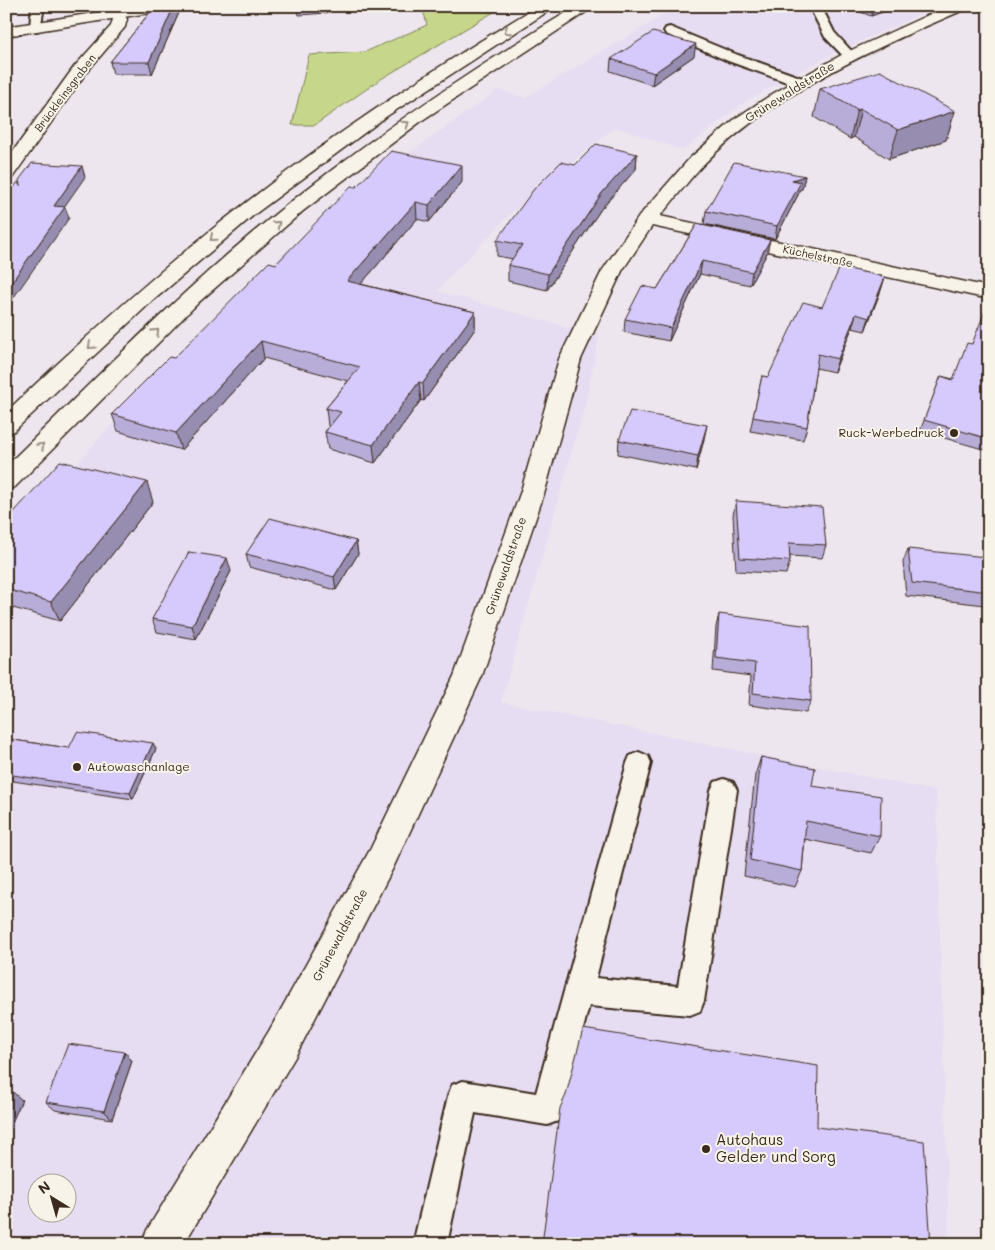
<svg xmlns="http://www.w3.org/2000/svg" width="995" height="1250" viewBox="0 0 995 1250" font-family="Mali,sans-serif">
<rect width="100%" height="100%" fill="#ede6ee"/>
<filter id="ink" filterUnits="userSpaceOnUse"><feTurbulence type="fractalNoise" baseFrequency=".02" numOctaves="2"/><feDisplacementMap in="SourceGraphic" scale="10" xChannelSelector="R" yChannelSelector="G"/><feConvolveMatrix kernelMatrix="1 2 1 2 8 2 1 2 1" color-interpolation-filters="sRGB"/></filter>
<g filter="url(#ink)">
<path fill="#e6ddf2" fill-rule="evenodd" d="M 679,6 L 939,6 L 832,54 L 746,101 L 683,150 L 615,127 L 510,214 L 437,291 L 599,336 L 586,401 L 501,702 L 936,791 L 949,1244 L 6,1244 L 6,542 L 143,390 L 264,270 L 373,179 L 498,90 L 525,98 ZM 38,1182 L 68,1182 L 68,1212 L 38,1212 Z"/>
<path fill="#c6d78b" stroke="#808054" d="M 409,6 L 504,6 L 381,79 L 315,125 L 292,125 L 309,55 L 365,52 L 427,25 L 424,13 Z"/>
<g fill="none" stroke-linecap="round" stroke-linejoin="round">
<defs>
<g id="service">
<path d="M 32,6 L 44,6 L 40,30 L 36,31 L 30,27 Z"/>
<path d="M 809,6 L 821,6 L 834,32 L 856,56 L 854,59 L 846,59 L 825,37 Z"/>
<path d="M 670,27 L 738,55 L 808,80 L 810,83 L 808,86 L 798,86 L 728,61 L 666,34 L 664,31 L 666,28 Z"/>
<path d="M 639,752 L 648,756 L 651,763 L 596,978 L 678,986 L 711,790 L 715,782 L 724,779 L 733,782 L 737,790 L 704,1001 L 700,1011 L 690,1015 L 589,1006 L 562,1110 L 558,1121 L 547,1125 L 475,1113 L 447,1244 L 413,1244 L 448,1096 L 452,1085 L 463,1081 L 536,1093 L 627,763 L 630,756 Z"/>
</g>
<g id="minor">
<path d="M 948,6 L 968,6 L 966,9 C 876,47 770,95 702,166 C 687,182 674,200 660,216 L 989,287 L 989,299 L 652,226 L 622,271 L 581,359 L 545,491 L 482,676 L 393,868 L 295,1057 L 184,1244 L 141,1244 L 147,1230 L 269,1031 L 371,848 L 454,676 L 521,491 L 559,359 L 602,271 L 640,215 L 690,158 L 736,118 L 774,93 L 845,53 Z"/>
<path d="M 116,9 L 121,10 L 127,19 L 125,27 L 86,73 L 12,178 L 6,179 L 6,161 L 74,67 L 111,26 L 113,19 L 109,13 L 111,10 Z"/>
</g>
<path id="tertiary" d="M 138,6 L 174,6 L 167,10 L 6,36 L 6,27 Z"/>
<g id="trunk">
<path d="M 538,6 L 556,6 L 387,116 L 255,214 L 149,304 L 14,431 L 6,434 L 6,412 C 82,340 160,269 243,205 C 337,132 436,67 538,6 Z"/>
<path d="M 577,6 L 595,6 L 424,119 L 303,211 L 199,302 L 15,487 L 6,489 L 6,466 C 86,388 164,308 250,235 C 352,149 463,75 577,6 Z"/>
</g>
</defs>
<use href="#service" stroke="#3b2a1e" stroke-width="4"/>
<use href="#minor" stroke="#3b2a1e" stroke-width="3"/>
<use href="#tertiary" stroke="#3b2a1e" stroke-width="3"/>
<use href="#trunk" stroke="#3b2a1e" stroke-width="3"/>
<use href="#service" fill="#f7f3e8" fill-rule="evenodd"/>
<use href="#minor" fill="#f7f3e8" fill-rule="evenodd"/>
<use href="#tertiary" fill="#f7f3e8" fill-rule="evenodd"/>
<use href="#trunk" fill="#f7f3e8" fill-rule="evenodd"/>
</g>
<g fill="#b8add8" stroke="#3b2a1e">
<path d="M 155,6 L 182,6 L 152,74 L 113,74 L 110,62 Z"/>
<path d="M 296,6 L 326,6 L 327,13 L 299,15 Z"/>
<path d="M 845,6 L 899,6 L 871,16 Z"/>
<path d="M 694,56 L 652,85 L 610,71 L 611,59 Z"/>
<path d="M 820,89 L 955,111 L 946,140 L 889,159 L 854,137 L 850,139 L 814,117 Z"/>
<path d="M 637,154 L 636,169 L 601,209 L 547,290 L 508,281 L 508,265 L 513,259 L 497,256 L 497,240 L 575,165 Z"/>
<path d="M 805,176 L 802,189 L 799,190 L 798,195 L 775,239 L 704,224 L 706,211 Z"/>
<path d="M 462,182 L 429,222 L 417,219 L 361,284 L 475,312 L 475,329 L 424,401 L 421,400 L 375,463 L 328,449 L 325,432 L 329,426 L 328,426 L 326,408 L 348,381 L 264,358 L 181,450 L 118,431 L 112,414 L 174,358 L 276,264 L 356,187 Z"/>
<path d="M 697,224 L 767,253 L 750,285 L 700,274 L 669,341 L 624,332 L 625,319 L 657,289 Z"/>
<path d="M 885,277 L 881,290 L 865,331 L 852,328 L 834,372 L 816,368 L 807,427 L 803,440 L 750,431 L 762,376 L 768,377 L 822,307 Z"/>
<path d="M 989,312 L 989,443 L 986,450 L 920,431 L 941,376 L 953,379 Z"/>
<path d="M 704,439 L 696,470 L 618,454 L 619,440 Z"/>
<path d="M 736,501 L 826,545 L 822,558 L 790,556 L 790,561 L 786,574 L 736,571 L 733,515 Z"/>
<path d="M 153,502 L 60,621 L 6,606 L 6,521 Z"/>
<path d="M 356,541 L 358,554 L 336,590 L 249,567 L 246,554 Z"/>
<path d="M 908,549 L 989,574 L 989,598 L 985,605 L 906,596 L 903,562 Z"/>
<path d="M 231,571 L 196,639 L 157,632 L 152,619 Z"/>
<path d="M 719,614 L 811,701 L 806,713 L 749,705 L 751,676 L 713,671 L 716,627 Z"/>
<path d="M 6,739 L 69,748 L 156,749 L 133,799 L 6,780 Z"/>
<path d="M 761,757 L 812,786 L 880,836 L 871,853 L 805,839 L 802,871 L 795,887 L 744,876 L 755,775 Z"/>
<path d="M 125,1052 L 132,1061 L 112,1119 L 55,1110 L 46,1102 Z"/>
</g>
<g fill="#968db0" stroke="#3b2a1e">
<path d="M 174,6 L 182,6 L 152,74 L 149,62 Z"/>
<path d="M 874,6 L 899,6 L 871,16 Z"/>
<path d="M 696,44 L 694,56 L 652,85 L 654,73 Z"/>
<path d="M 861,109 L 854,137 L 850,139 L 857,110 Z"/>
<path d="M 955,111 L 946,140 L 889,159 L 898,130 Z"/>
<path d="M 637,154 L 636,169 L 601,209 L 547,290 L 548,274 L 602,193 Z"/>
<path d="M 462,165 L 462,182 L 429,222 L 429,205 Z"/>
<path d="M 82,166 L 85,177 L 57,217 L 54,206 Z"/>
<path d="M 805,176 L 802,189 L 799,190 L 798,195 L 775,239 L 777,226 L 792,180 Z"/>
<path d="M 416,202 L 417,219 L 349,298 L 347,281 Z"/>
<path d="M 65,207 L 69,218 L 7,307 L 6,304 L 6,290 Z"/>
<path d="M 770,240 L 767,253 L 750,285 L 752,272 Z"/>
<path d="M 702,261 L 700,274 L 669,341 L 671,328 Z"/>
<path d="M 885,277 L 881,290 L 865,331 L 869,318 Z"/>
<path d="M 475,312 L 475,329 L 424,401 L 423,383 Z"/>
<path d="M 856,314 L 852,328 L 834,372 L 838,359 Z"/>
<path d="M 261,341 L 264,358 L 181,450 L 176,433 Z"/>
<path d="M 419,382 L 421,400 L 375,463 L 373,445 Z"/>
<path d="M 707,425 L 704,439 L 696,470 L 698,456 Z"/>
<path d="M 147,482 L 153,502 L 60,621 L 51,602 Z"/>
<path d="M 356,541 L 358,554 L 336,590 L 334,577 Z"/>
<path d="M 227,558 L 231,571 L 196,639 L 192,626 Z"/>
<path d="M 153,743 L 156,749 L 133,799 L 130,793 Z"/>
<path d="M 125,1052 L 132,1061 L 112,1119 L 104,1111 Z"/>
<path d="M 6,1086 L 22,1100 L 6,1136 Z"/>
</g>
<g fill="#d6c9fb" stroke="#3b2a1e">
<path d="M 155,6 L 174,6 L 149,62 L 110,62 Z"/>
<path d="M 653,32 L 696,44 L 654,73 L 611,59 Z"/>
<path d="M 880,71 L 955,111 L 898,130 L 861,109 L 857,110 L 820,89 Z"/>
<path d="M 596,144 L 637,154 L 602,193 L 548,274 L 508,265 L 522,245 L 497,240 L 534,189 L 561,162 L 575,165 Z"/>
<path d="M 391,151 L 462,165 L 429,205 L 416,202 L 347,281 L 475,312 L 423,383 L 419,382 L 373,445 L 325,432 L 341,412 L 326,408 L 360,367 L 261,341 L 176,433 L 112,414 L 169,357 L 174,358 L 269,262 L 276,264 L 351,186 L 356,187 Z"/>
<path d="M 734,162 L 805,176 L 792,180 L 801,182 L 777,226 L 706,211 Z"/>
<path d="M 32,163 L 82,166 L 54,206 L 65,207 L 6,290 L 6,197 L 18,182 L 20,186 L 19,180 Z"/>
<path d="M 697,224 L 770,240 L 752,272 L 702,261 L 671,328 L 625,319 L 642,286 L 657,289 Z"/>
<path d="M 840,267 L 885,277 L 869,318 L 856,314 L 838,359 L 818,354 L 807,427 L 753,417 L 762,376 L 768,377 L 803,302 L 822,307 Z"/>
<path d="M 985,311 L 989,312 L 989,439 L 924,420 L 941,376 L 953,380 L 967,343 L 972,344 Z"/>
<path d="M 630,411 L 707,425 L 698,456 L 619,440 Z"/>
<path d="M 60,461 L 147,482 L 51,602 L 6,589 L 6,521 Z"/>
<path d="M 736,501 L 822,507 L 826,545 L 789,543 L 790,561 L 740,558 Z"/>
<path d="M 270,518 L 356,541 L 334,577 L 246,554 Z"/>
<path d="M 908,549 L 986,557 L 989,574 L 989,592 L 912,583 Z"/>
<path d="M 189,552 L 227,558 L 192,626 L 152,619 Z"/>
<path d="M 719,614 L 810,626 L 811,701 L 753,693 L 755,663 L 716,658 Z"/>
<path d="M 77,732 L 153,743 L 130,793 L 6,774 L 6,739 L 69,748 Z"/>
<path d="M 761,757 L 815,768 L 812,786 L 881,796 L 880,836 L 806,821 L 802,871 L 750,860 Z"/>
<path d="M 583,1029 L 818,1066 L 817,1127 L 924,1141 L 931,1244 L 542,1244 L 560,1108 L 566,1095 Z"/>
<path d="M 68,1044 L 125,1052 L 104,1111 L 46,1102 Z"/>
</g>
<defs><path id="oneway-chevron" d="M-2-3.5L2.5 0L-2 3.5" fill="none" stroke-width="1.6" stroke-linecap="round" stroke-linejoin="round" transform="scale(1.25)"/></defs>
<g stroke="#998e83">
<use href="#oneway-chevron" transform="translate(507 31) rotate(149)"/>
<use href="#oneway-chevron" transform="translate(406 124) rotate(-35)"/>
<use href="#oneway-chevron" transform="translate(277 224) rotate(-39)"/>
<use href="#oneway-chevron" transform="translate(213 238) rotate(139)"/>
<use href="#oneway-chevron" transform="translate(156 332) rotate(-44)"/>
<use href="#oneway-chevron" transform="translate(91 346) rotate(138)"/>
<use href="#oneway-chevron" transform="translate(41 446) rotate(-45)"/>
</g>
</g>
<g fill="#3b2a1e" stroke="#f7f3e8" stroke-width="2">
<circle cx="954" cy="433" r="5"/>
<circle cx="77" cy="767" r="5"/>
<circle cx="706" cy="1149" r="5"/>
</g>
<g text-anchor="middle" stroke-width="4" stroke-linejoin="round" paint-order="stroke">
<g font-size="11" fill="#3b2a1e" stroke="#f7f3e8">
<text transform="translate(65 93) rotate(-53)" y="4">Brückleinsgraben</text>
<text transform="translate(818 256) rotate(12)" y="4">Küchelstraße</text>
</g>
<g font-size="12" fill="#3b2a1e" stroke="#f7f3e8">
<text transform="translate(790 92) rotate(-32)" y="4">Grünewaldstraße</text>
<text transform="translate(506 566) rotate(-71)" y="4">Grünewaldstraße</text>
<text transform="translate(340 935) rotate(-62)" y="4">Grünewaldstraße</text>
</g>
<g font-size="12" fill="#3b2a1e" stroke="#f7f3e8" text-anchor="end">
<text x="944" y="437">Ruck-Werbedruck</text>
<text x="87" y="771" text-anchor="start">Autowaschanlage</text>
</g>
<g font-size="15" fill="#3b2a1e" stroke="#f7f3e8" text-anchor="start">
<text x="716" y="1145">Autohaus<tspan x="716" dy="17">Gelder und Sorg</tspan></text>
</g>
</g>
<rect width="995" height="1250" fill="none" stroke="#f7f3e8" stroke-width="25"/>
<rect x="12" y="12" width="970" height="1225" fill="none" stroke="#3b2a1e" stroke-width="2" filter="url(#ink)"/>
<g transform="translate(52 1198) rotate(323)"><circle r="24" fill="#f7f3e8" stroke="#aca397"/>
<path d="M0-4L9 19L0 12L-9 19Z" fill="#3b2a1e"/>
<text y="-8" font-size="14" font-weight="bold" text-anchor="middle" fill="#3b2a1e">N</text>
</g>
</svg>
